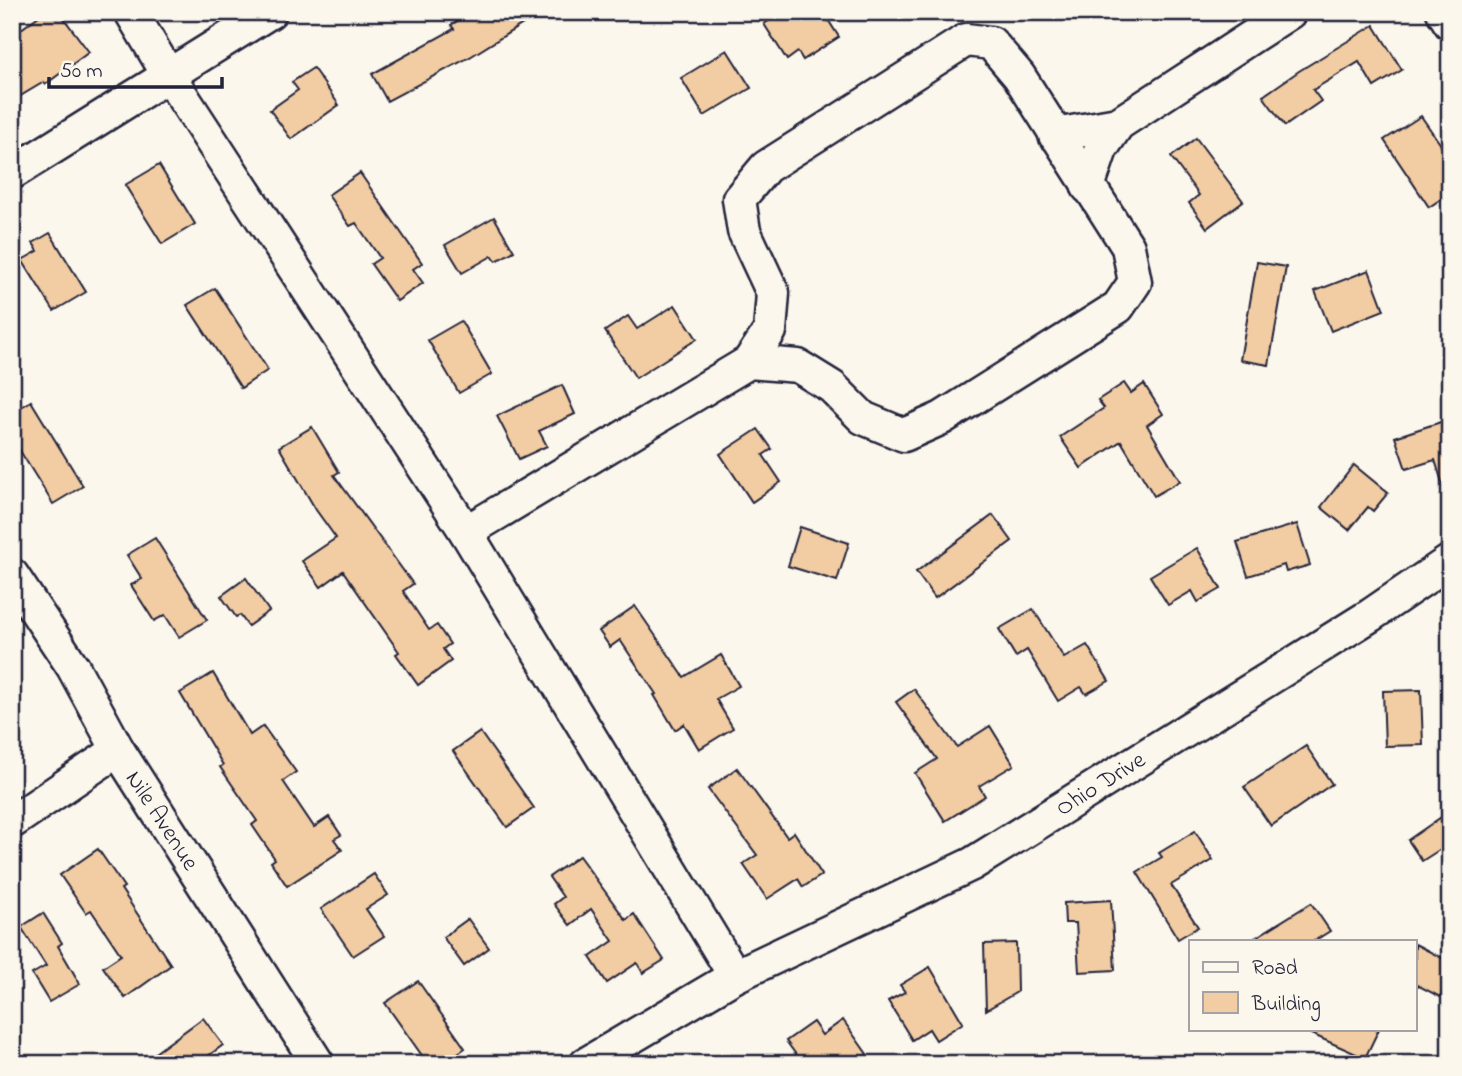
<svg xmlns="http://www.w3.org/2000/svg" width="1462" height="1076" viewBox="0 0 1462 1076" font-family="'Indie Flower',sans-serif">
<rect width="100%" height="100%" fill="#fbf7ec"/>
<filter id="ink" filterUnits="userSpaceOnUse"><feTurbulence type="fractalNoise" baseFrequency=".0143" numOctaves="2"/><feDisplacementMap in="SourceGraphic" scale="14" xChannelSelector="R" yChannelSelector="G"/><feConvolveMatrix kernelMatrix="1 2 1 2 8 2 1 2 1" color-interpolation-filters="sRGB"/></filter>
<g filter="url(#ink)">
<g fill="#f2cca2" stroke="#22223b" stroke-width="2">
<path d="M 44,12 L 59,12 L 89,52 L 46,84 L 44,82 L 12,101 L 12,36 Z"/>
<path d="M 472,12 L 542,12 L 470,57 L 387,101 L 372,74 L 454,29 L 451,25 Z"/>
<path d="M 782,12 L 823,12 L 839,37 L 803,60 L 798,52 L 787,60 L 764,24 Z"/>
<path d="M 1374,25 L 1402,70 L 1374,87 L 1359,62 L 1313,90 L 1321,101 L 1285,126 L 1263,96 L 1299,71 Z"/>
<path d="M 727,50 L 751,88 L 704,116 L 681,78 Z"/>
<path d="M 313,68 L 339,105 L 291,139 L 270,110 L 298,90 L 292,82 Z"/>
<path d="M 1421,116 L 1450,158 L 1450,193 L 1429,207 L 1384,140 Z"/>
<path d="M 1196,138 L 1243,201 L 1207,228 L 1189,203 L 1199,195 L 1171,157 Z"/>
<path d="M 159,165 L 195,224 L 162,244 L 125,185 Z"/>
<path d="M 360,173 L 422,263 L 413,269 L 423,283 L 397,301 L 371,264 L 380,258 L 356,223 L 350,226 L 328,195 Z"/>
<path d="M 494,217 L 514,251 L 496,261 L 492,256 L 462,273 L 445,245 Z"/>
<path d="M 50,233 L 86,292 L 54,311 L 22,260 L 38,251 L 33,243 Z"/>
<path d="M 1257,262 L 1286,267 L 1269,365 L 1240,360 Z"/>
<path d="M 1369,270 L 1384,310 L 1331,331 L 1315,291 Z"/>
<path d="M 215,288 L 268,370 L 241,388 L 187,305 Z"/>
<path d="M 675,305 L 697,339 L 636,378 L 605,331 L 628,316 L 637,329 Z"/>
<path d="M 461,321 L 492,374 L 459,393 L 428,340 Z"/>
<path d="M 1124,383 L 1131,393 L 1144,384 L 1163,414 L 1147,425 L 1180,481 L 1154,496 L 1121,441 L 1081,468 L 1060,437 L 1104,408 L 1098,400 Z"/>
<path d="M 562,385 L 575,414 L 539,431 L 547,446 L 519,459 L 497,416 Z"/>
<path d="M 31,401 L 83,486 L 53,504 L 12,438 L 12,413 Z"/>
<path d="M 1450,419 L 1450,495 L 1446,495 L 1435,460 L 1406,469 L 1395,437 Z"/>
<path d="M 312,427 L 339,472 L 334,475 L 413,584 L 403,591 L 429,630 L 437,625 L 450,644 L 443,649 L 451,661 L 418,685 L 396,654 L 399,652 L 343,571 L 321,587 L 302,561 L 336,538 L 316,510 L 279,447 Z"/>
<path d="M 758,429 L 772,449 L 763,455 L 781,482 L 752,502 L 720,454 Z"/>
<path d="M 1354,465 L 1388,493 L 1373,511 L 1368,507 L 1349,530 L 1321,507 Z"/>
<path d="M 993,515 L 1012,541 L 935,598 L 916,572 Z"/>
<path d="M 1297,524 L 1310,565 L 1286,572 L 1284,565 L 1248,576 L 1237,542 Z"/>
<path d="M 800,527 L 849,543 L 837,581 L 788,566 Z"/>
<path d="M 155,538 L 207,620 L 179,637 L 165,615 L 154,621 L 131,585 L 142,579 L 127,555 Z"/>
<path d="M 1197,548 L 1221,589 L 1198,602 L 1192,591 L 1168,605 L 1150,576 Z"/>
<path d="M 246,578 L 269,611 L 248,626 L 240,615 L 236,617 L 221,596 Z"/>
<path d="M 635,606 L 684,677 L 721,655 L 739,686 L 716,699 L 733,728 L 699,749 L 684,724 L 675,730 L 654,695 L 656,694 L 620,640 L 610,647 L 599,631 Z"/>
<path d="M 1033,609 L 1064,658 L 1087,645 L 1109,681 L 1086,694 L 1081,687 L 1058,701 L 1027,650 L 1016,657 L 999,629 Z"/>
<path d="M 213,673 L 250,735 L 263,726 L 296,772 L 283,781 L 314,827 L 329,817 L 341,835 L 334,839 L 342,850 L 287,886 L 271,862 L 275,859 L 252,825 L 257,821 L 220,767 L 223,765 L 180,693 Z"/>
<path d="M 914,689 L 957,747 L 990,726 L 1014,765 L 979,786 L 985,796 L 945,821 L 915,773 L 937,759 L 896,702 Z"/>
<path d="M 1421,690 L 1423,745 L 1385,746 L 1383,691 Z"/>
<path d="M 480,732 L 534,808 L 507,827 L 453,751 Z"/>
<path d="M 1306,746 L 1332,784 L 1271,826 L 1244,787 Z"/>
<path d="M 737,768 L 787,837 L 794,832 L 822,875 L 803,887 L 798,879 L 767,899 L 743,864 L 757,855 L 708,789 Z"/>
<path d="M 1450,811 L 1450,843 L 1422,861 L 1408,840 Z"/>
<path d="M 1195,831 L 1213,860 L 1171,885 L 1198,927 L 1178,939 L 1137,872 L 1162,857 L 1159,853 Z"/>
<path d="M 98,849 L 124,887 L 121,889 L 171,965 L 125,998 L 103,967 L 121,955 L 91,910 L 86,913 L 60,875 Z"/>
<path d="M 579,856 L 626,920 L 634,914 L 664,960 L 643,973 L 637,963 L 607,983 L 590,957 L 613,941 L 591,909 L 570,925 L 554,904 L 563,897 L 549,877 Z"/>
<path d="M 374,874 L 388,895 L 366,909 L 384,936 L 353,956 L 321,909 Z"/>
<path d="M 1111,900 L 1115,970 L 1079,972 L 1076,923 L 1065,923 L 1064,903 Z"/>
<path d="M 1311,903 L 1330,931 L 1314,941 L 1250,941 Z"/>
<path d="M 43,913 L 62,943 L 58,946 L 80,984 L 49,1002 L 32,974 L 46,966 L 21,927 Z"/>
<path d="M 468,919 L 489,948 L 464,966 L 443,937 Z"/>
<path d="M 1016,943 L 1017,992 L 986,1010 L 984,944 Z"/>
<path d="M 1415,944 L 1450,962 L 1450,978 L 1440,997 L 1415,984 Z"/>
<path d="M 930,967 L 963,1023 L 936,1040 L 929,1029 L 912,1040 L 888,1001 L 905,992 L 900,985 Z"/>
<path d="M 418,981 L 465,1048 L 443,1064 L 428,1064 L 385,1003 Z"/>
<path d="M 203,1018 L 223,1045 L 197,1064 L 140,1064 Z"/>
<path d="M 843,1020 L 867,1054 L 852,1064 L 803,1064 L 786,1041 L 813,1022 L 822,1035 Z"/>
<path d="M 1300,1029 L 1379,1029 L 1365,1058 Z"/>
</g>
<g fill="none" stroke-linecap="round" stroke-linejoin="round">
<defs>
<g id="minor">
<path d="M 131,12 L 169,76 L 466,532 L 735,976"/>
<path d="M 1443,12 L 1450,23"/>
<path d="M 1055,135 L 1118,124"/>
<path d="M 12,173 L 270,12"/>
<path d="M 1088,187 L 1101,149 L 1118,124 L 1290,12"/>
<path d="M 466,532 L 749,362 L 770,331 L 773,293 L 744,231 L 739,199 L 766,167 L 966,40 L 991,43 L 1019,76 L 1128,247 L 1135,282 L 1118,307 L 942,418 L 904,435 L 863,418 L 832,387 L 798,366 L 749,362"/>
<path d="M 12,575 L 73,667 L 118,750 L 318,1064"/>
<path d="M 12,822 L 118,750"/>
<path d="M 586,1064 L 735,976 L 972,864 L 1371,615 L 1450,561"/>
</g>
</defs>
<use href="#minor" stroke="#22223b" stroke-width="37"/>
<use href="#minor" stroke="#fbf7ec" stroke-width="32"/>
</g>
</g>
<g text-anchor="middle" stroke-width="5" stroke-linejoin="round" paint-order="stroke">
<g font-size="24" fill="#22223b" stroke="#fbf7ec">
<text transform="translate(1100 783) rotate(-32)" y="8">Ohio Drive</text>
<text transform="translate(163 820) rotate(57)" y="8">Nile Avenue</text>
</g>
</g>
<rect width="1462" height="1076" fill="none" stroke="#fbf7ec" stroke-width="42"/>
<rect x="21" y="21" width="1420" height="1034" fill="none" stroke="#22223b" stroke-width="2.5" filter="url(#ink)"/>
<rect x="1189" y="940" width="228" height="91" fill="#fbf7ec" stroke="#a4a2a5" stroke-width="2"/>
<rect x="1203" y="962" width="35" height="10" fill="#fbf7ec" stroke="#a4a2a5" stroke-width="2"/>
<text x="1252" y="974" font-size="21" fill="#22223b">Road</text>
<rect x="1203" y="992" width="35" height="21" fill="#f2cca2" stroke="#a4a2a5" stroke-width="2"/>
<text x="1252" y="1010" font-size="21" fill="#22223b">Building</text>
<path d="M49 77v10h173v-10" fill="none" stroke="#22223b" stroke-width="3.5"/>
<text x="60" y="77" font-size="21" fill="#22223b" stroke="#fbf7ec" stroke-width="5" paint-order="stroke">50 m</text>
</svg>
